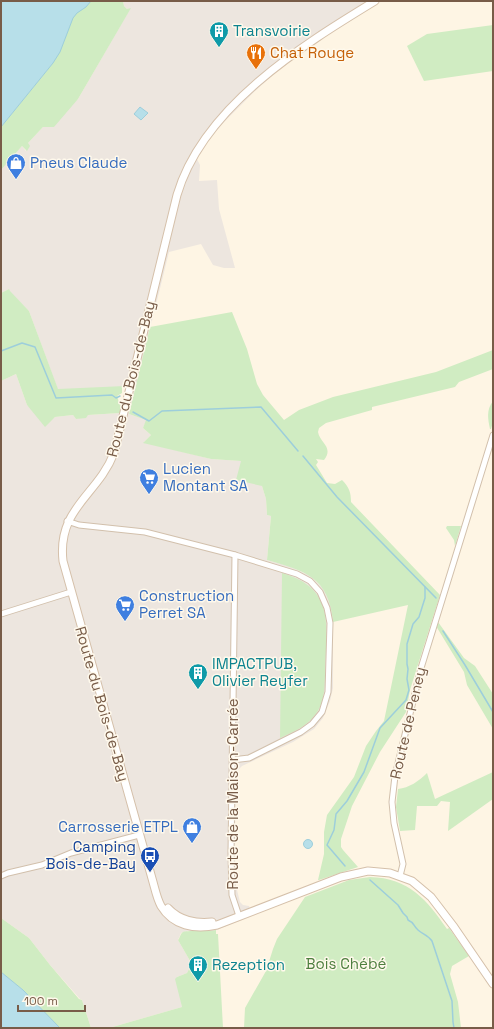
<svg xmlns="http://www.w3.org/2000/svg" width="494" height="1029" viewBox="0 0 494 1029" font-family="'Space Grotesk',sans-serif">
<rect width="100%" height="100%" fill="#fef5e4"/>
<path fill="#ede6df" d="M 123,1 L 382,1 L 315,43 L 276,72 L 254,92 L 224,122 L 206,143 L 197,159 L 200,165 L 199,181 L 217,180 L 219,209 L 235,268 L 224,268 L 213,265 L 201,244 L 169,252 L 129,414 L 147,420 L 143,428 L 151,435 L 144,442 L 211,459 L 241,461 L 262,486 L 266,499 L 267,515 L 271,516 L 267,560 L 289,566 L 311,576 L 322,587 L 329,599 L 331,606 L 333,622 L 333,688 L 330,701 L 323,718 L 314,729 L 293,742 L 242,766 L 238,770 L 236,773 L 235,843 L 236,886 L 240,902 L 243,905 L 249,906 L 252,916 L 214,931 L 202,932 L 188,931 L 181,933 L 178,940 L 193,966 L 189,969 L 187,973 L 177,977 L 182,1007 L 109,1028 L 91,1028 L 82,1000 L 80,999 L 50,965 L 29,938 L 1,918 L 1,381 L 16,374 L 27,405 L 47,424 L 55,417 L 73,415 L 76,419 L 88,415 L 120,413 L 126,387 L 58,390 L 29,311 L 9,291 L 9,289 L 1,293 L 1,170 L 22,146 L 26,151 L 27,144 L 43,127 L 78,99 L 130,9 L 127,9 L 124,6 Z"/>
<g fill="#d0ecc2">
<path d="M 61,1 L 123,1 L 124,6 L 127,9 L 131,8 L 78,99 L 54,127 L 43,127 L 28,143 L 30,146 L 27,151 L 22,146 L 1,170 L 1,127 L 53,63 Z"/>
<path d="M 493,25 L 493,71 L 424,81 L 407,46 L 427,34 Z"/>
<path d="M 9,289 L 10,291 L 29,311 L 58,389 L 125,386 L 122,387 L 122,393 L 117,396 L 120,405 L 122,404 L 120,413 L 88,415 L 86,418 L 76,419 L 73,415 L 55,417 L 45,427 L 27,405 L 16,374 L 1,381 L 1,293 Z"/>
<path d="M 232,312 L 247,349 L 257,384 L 263,395 L 284,420 L 299,410 L 333,397 L 436,372 L 493,350 L 493,369 L 459,382 L 455,387 L 372,407 L 372,410 L 326,423 L 319,428 L 318,432 C 320,443 334,447 324,460 L 316,459 L 318,462 L 316,465 L 327,483 L 335,484 L 342,480 C 349,487 351,492 351,502 L 440,595 L 410,690 L 406,712 L 380,752 L 352,806 L 341,839 L 341,847 L 343,850 L 358,867 L 319,880 L 318,880 L 324,854 L 324,832 L 327,815 L 354,777 L 366,746 L 376,731 L 384,721 L 408,605 L 333,622 C 329,577 305,571 267,560 L 271,516 L 267,515 L 266,499 L 262,486 L 236,480 L 241,461 L 211,459 L 143,443 L 151,435 L 143,428 L 146,420 L 129,414 L 150,327 Z"/>
<path d="M 493,401 L 493,422 L 491,429 L 490,429 C 488,419 486,410 493,401 Z"/>
<path d="M 447,526 L 461,526 L 455,546 L 454,540 L 446,528 Z"/>
<path d="M 282,573 C 299,578 315,586 322,604 C 329,621 326,649 325,668 C 325,676 325,684 324,692 C 323,700 320,709 315,715 C 306,727 293,732 280,738 Z"/>
<path d="M 438,622 L 464,658 L 475,666 L 493,694 L 493,729 L 467,685 L 464,672 L 436,626 Z"/>
<path d="M 493,772 L 493,799 L 448,831 L 450,802 L 441,801 L 437,806 L 417,806 L 415,830 L 400,831 L 396,807 L 398,789 C 409,788 419,781 427,773 L 435,799 Z"/>
<path d="M 370,877 C 409,878 427,900 447,929 L 449,928 L 469,956 L 452,966 L 450,974 L 458,1002 L 461,1028 L 244,1028 L 245,1008 L 266,971 L 273,949 L 277,939 L 305,897 L 349,880 Z"/>
<path d="M 1,918 L 29,938 L 50,965 L 79,999 L 82,1000 L 91,1028 L 60,1028 L 23,990 L 1,972 Z"/>
<path d="M 216,930 L 216,934 L 218,934 L 223,1028 L 109,1028 L 182,1007 L 175,979 L 177,977 L 187,973 L 189,969 L 193,966 L 178,940 C 180,938 180,934 183,932 C 185,930 209,932 216,930 Z"/>
</g>
<g fill="#b7dfe9" stroke="#9dcedb">
<path d="M 1,1 L 91,1 L 86,7 L 77,13 L 73,18 L 60,52 L 53,63 L 1,127 Z"/>
<path d="M 140,107 L 148,113 L 141,120 L 134,114 Z"/>
<circle cx="308" cy="844" r="4.5"/>
<path d="M 1,972 L 23,990 L 60,1028 L 1,1028 Z"/>
</g>
<g fill="none" stroke-linecap="round" stroke-linejoin="round">
<g stroke="#9dcedb" stroke-width="1.5">
<path d="M 1,351 L 22,343 L 35,347 L 56,398 L 112,395 L 116,398 L 120,396"/>
<path d="M 133,412 L 149,421 L 162,411 L 261,407 L 298,451"/>
<path d="M 303,456 L 337,497 L 436,598"/>
<path d="M 443,631 L 465,665 L 493,712"/>
<path d="M 345,866 L 327,845 L 334,830 L 336,814 L 347,801 L 364,772 L 380,728 L 406,700 L 409,690 L 407,679 L 408,669 L 407,664 L 407,644 L 413,624 L 419,617 L 425,598 L 425,587"/>
<path d="M 370,880 L 398,905 L 403,913 L 407,917 L 408,920 C 415,923 413,926 418,930 C 422,934 428,935 432,941 L 452,1001 L 453,1022 L 454,1028"/>
</g>
<defs>
<g id="minor">
<path d="M 67,521 L 79,525 L 145,532 L 235,555 L 297,574 L 310,581 L 320,592 L 327,608 L 330,623 L 328,692 L 322,712 L 312,724 L 301,732 L 249,758 L 232,760"/>
<path d="M 235,555 L 231,853 L 232,895 L 239,916"/>
<path d="M 1,614 L 71,592"/>
<path d="M 1,876 L 8,873 L 42,865 L 71,853 L 139,835"/>
<path d="M 400,876 L 403,864 L 394,823 L 392,802 L 395,776 L 421,668 L 493,435"/>
</g>
<g id="secondary">
<path d="M 375,1 C 301,46 203,107 177,195 L 114,453 C 98,495 57,508 63,561 L 153,882 C 155,889 157,899 161,906 C 173,926 195,930 217,925 L 341,877 L 368,871 L 390,873 L 412,881 L 431,897 L 454,927 L 493,984"/>
<path d="M 168,908 C 179,920 196,924 212,922"/>
</g>
</defs>
<use href="#minor" stroke="#d2c0ac" stroke-width="7"/>
<use href="#secondary" stroke="#d5c0aa" stroke-width="9"/>
<use href="#minor" stroke="#fff" stroke-width="5"/>
<use href="#secondary" stroke="#fff" stroke-width="7"/>
</g>
<defs>
<symbol id="building-pin" viewBox="-11 -11 22 30"><path d="M0 17L-7.5 6A9.5 9.5 0 1 1 7.5 6Z" fill="#0f9aa8" stroke="#fff9ec"/><path d="M-4-6H4V6H1V3H-1V6H-4ZM-2.5-4.3h1.7v1.8h-1.7ZM.8-4.3h1.7v1.8H.8ZM-2.5-1h1.7V.8h-1.7ZM.8-1h1.7V.8H.8Z" fill="#fff"/></symbol>
<symbol id="restaurant-pin" viewBox="-11 -11 22 30"><path d="M0 17L-7.5 6A9.5 9.5 0 1 1 7.5 6Z" fill="#e8710a" stroke="#fff9ec"/><path d="M-5-6h1v4h1v-4h1v4h1v-4h1v5L-1.5 .5V6h-2V.5L-5-1ZM5-6V6H3V1.5H1.5Q1.5-4 5-6Z" fill="#fff"/></symbol>
<symbol id="shop-pin" viewBox="-11 -11 22 30"><path d="M0 17L-7.5 6A9.5 9.5 0 1 1 7.5 6Z" fill="#3f7fe0" stroke="#fff9ec"/><path d="M-5-2.5h2.3a2.7 3.5 0 0 1 5.4 0H5L5.5 6h-11ZM-1.5-2.5h3a1.5 2.3 0 0 0-3 0Z" fill="#fff"/></symbol>
<symbol id="supermarket-pin" viewBox="-11 -11 22 30"><path d="M0 17L-7.5 6A9.5 9.5 0 1 1 7.5 6Z" fill="#3f7fe0" stroke="#fff9ec"/><path d="M-6-5.5h2.5l.6 2H6L4.5 2H-2.5L-4.4-4H-6ZM-1.5 3.2a1.3 1.3 0 1 0 .1 0ZM3 3.2a1.3 1.3 0 1 0 .1 0Z" fill="#fff"/></symbol>
<symbol id="bus-pin" viewBox="-11 -11 22 30"><path d="M0 17L-7.5 6A9.5 9.5 0 1 1 7.5 6Z" fill="#1a4fb4" stroke="#fff9ec"/><path d="M-5-6H5V4H4V6H2V4H-2V6H-4V4H-5ZM-3.5-4V0h7V-4ZM-3.5 1.2v1.5H-2V1.2ZM2 1.2v1.5H3.5V1.2Z" fill="#fff"/></symbol>
</defs>
<g fill-rule="evenodd">
<use href="#building-pin" x="208" y="20" width="22" height="30"/>
<use href="#restaurant-pin" x="245" y="42" width="22" height="30"/>
<use href="#shop-pin" x="5" y="152" width="22" height="30"/>
<use href="#supermarket-pin" x="138" y="467" width="22" height="30"/>
<use href="#supermarket-pin" x="114" y="594" width="22" height="30"/>
<use href="#building-pin" x="187" y="662" width="22" height="30"/>
<use href="#shop-pin" x="181" y="816" width="22" height="30"/>
<use href="#bus-pin" x="139" y="845" width="22" height="30"/>
<use href="#building-pin" x="187" y="954" width="22" height="30"/>
</g>
<g text-anchor="middle" stroke-width="3" stroke-linejoin="round" paint-order="stroke">
<g font-size="15" fill="#0d838f" stroke="#fff9ec" text-anchor="start">
<text x="233" y="36">Transvoirie</text>
<text x="212" y="669">IMPACTPUB,<tspan x="212" dy="17">Olivier Reyfer</tspan></text>
<text x="212" y="970">Rezeption</text>
</g>
<g font-size="15" fill="#c56008" stroke="#fff9ec" text-anchor="start">
<text x="270" y="58">Chat Rouge</text>
</g>
<g font-size="15" fill="#366cbe" stroke="#fff9ec" text-anchor="start">
<text x="30" y="168">Pneus Claude</text>
<text x="163" y="474">Lucien<tspan x="163" dy="17">Montant SA</tspan></text>
<text x="139" y="601">Construction<tspan x="139" dy="17">Perret SA</tspan></text>
<text x="178" y="832" text-anchor="end">Carrosserie ETPL</text>
</g>
<g font-size="15" fill="#785c48" stroke="#fff9ec">
<text transform="translate(131 379) rotate(-76)" y="5">Route du Bois-de-Bay</text>
<text transform="translate(102 704) rotate(74)" y="5">Route du Bois-de-Bay</text>
<text transform="translate(408 723) rotate(-77)" y="5">Route de Peney</text>
<text transform="translate(233 794) rotate(-90)" y="5">Route de la Maison-Carrée</text>
</g>
<g font-size="15" fill="#164399" stroke="#fff9ec" text-anchor="end">
<text x="136" y="852">Camping<tspan x="136" dy="17">Bois-de-Bay</tspan></text>
</g>
<g font-size="15" fill="#4e7f3f" stroke="#fff9ec">
<text x="346" y="969">Bois Chébé</text>
</g>
</g>
<rect width="494" height="1029" fill="none" stroke="#785c48" stroke-width="4"/>
<path d="M18 1005v6h67v-6" fill="none" stroke="#785c48" stroke-width="2"/>
<text x="24" y="1005" font-size="12" fill="#785c48" stroke="#fff9ec" stroke-width="3" paint-order="stroke">100 m</text>
</svg>
